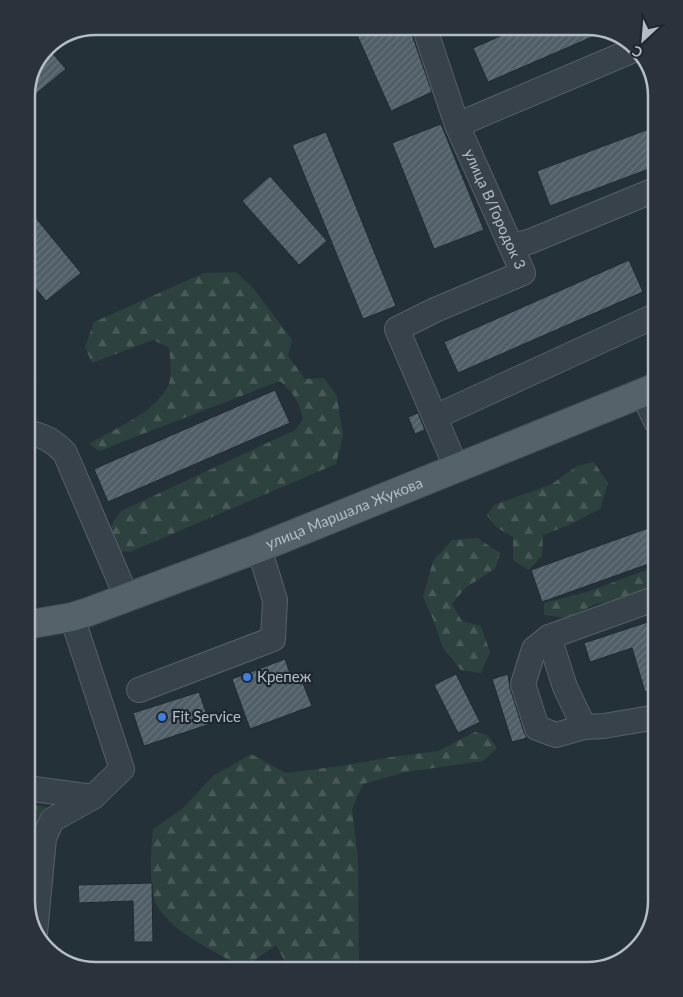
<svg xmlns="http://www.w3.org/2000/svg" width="683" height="997" viewBox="0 0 683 997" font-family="Lato,sans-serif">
<defs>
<pattern id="forest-firs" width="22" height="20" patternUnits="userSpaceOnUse" patternTransform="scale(1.25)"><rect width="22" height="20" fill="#2d413e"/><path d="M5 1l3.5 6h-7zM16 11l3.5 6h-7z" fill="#495a58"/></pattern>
<pattern id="building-hatch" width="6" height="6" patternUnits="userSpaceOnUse" patternTransform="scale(1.25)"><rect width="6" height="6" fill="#505e67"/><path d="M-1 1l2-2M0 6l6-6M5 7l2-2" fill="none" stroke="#67737b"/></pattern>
</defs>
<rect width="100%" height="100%" fill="#253139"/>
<g fill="url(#forest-firs)">
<path d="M 236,272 L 254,289 L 292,340 L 288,356 L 305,379 L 324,378 L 337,396 L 343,436 L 336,464 L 130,552 L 114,551 C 109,532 108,527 121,511 L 295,430 L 303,420 C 300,403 293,392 280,381 L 99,451 L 89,444 C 115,428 150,416 167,388 C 173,379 171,357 168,347 L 153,340 L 92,363 L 85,347 L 94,322 L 204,273 Z"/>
<path d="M 594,462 L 608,483 L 600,509 L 567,526 L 543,535 L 542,556 L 529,570 L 513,560 L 513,537 L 496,527 L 487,515 L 494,505 L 552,484 L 577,466 Z"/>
<path d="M 477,538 L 500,553 L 495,569 L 466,587 L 452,604 L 462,621 L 481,626 L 490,652 L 481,673 L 461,670 L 443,648 L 433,619 L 423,597 L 433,561 L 452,540 Z"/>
<path d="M 657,566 L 657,585 L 634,598 L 596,604 L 567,618 L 544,615 L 544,603 L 587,592 Z"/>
<path d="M 475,732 L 488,735 L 497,748 L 483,761 L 406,772 L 363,784 L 352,809 L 358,858 L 359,971 L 290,971 L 276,945 L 245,967 C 219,955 161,927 154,898 C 149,875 151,851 153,829 L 183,808 L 213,776 L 251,754 L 286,773 L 341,766 L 391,757 L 438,751 Z"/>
<path d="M 26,802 L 48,808 L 28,857 L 27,904 Z"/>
<path d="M 190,962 L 201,971 L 173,971 Z"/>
</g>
<g fill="url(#building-hatch)" stroke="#202931">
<path d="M 353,26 L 409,26 L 432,92 L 391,111 Z"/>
<path d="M 523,26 L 591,26 L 606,31 L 488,82 L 473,48 Z"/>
<path d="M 48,48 L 66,69 L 26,102 L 26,91 Z"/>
<path d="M 441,124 L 484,230 L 434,249 L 392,143 Z"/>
<path d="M 657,126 L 657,166 L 550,206 L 537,171 Z"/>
<path d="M 326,132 L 396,306 L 363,319 L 292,145 Z"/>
<path d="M 270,176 L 327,241 L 299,265 L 242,201 Z"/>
<path d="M 26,206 L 81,273 L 46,301 L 26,277 Z"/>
<path d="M 629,260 L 643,292 L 458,373 L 444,342 Z"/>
<path d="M 275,390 L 290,423 L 108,502 L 94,469 Z"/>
<path d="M 418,413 L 425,430 L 415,434 L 408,417 Z"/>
<path d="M 657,525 L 657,561 L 542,602 L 531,570 Z"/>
<path d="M 657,619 L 657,640 L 648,643 L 657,673 L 657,688 L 645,692 L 632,648 L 590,662 L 584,643 Z"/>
<path d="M 285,659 L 292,679 L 300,676 L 312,706 L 250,729 L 232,679 Z"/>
<path d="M 456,674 L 480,722 L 458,733 L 434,685 Z"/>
<path d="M 508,674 L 510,688 L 524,732 L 527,738 L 512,742 L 492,679 Z"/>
<path d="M 199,692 L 210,724 L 144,746 L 133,713 Z"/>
<path d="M 152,883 L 153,942 L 134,942 L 133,901 L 79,903 L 78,885 Z"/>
</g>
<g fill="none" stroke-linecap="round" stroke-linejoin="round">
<defs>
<g id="minor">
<path id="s1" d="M 432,26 L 425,29 L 457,125 L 523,273 L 435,310 L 397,329 L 456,467"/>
<path d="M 457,125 L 636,49"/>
<path d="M 512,247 L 531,241 L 657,189"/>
<path d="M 642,393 L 657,423"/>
<path d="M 435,417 L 657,315"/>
<path d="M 26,432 C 43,435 54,441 65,453 L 127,598"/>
<path d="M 549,637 L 534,649 L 523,684 L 537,728 L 556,735 L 584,727"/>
<path d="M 139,690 L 273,639 L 275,600 L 259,548"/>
<path d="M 657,717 L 604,726 L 584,727 L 565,687 L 549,637 L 657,598"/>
<path d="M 26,788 L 93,797"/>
<path d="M 35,933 L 44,838 L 52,820 L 93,797 L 122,769 L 72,617"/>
</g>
<g id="major">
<path id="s2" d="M 26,625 L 72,617 L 88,612 L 259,548 L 657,387"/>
</g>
</defs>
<use href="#minor" stroke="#576068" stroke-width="26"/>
<use href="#major" stroke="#454e56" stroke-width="30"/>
<use href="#minor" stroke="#38424a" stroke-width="24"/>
<use href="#major" stroke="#56626a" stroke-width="28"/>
</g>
<g fill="#3f7fe0" stroke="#1e272f" stroke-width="2">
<circle cx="247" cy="677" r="5"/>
<circle cx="162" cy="717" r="5"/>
</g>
<g text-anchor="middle" stroke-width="4.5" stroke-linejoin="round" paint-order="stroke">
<g font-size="15" fill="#b4bdc5" stroke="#1e272f">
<text dy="5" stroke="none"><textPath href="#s1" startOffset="201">улица В/Городок 3</textPath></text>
<text dy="5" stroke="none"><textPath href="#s2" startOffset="338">улица Маршала Жукова</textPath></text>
</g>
<g font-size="15" fill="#b4bdc5" stroke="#1e272f" text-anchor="start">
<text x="257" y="682">Крепеж</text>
<text x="172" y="722">Fit Service</text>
</g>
</g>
<path d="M0 0H683V997H0ZM96 35H587A61 61 0 0 1 648 96V901A61 61 0 0 1 587 962H96A61 61 0 0 1 35 901V96A61 61 0 0 1 96 35Z" fill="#2a333b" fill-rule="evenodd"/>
<path fill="none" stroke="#b4bdc5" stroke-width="2.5" d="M96 35H587A61 61 0 0 1 648 96V901A61 61 0 0 1 587 962H96A61 61 0 0 1 35 901V96A61 61 0 0 1 96 35Z"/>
<g transform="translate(643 40) rotate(206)" stroke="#1e272f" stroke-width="4" paint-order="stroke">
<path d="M0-4L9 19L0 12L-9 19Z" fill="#b4bdc5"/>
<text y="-8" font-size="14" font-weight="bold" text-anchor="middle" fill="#b4bdc5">С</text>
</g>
</svg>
